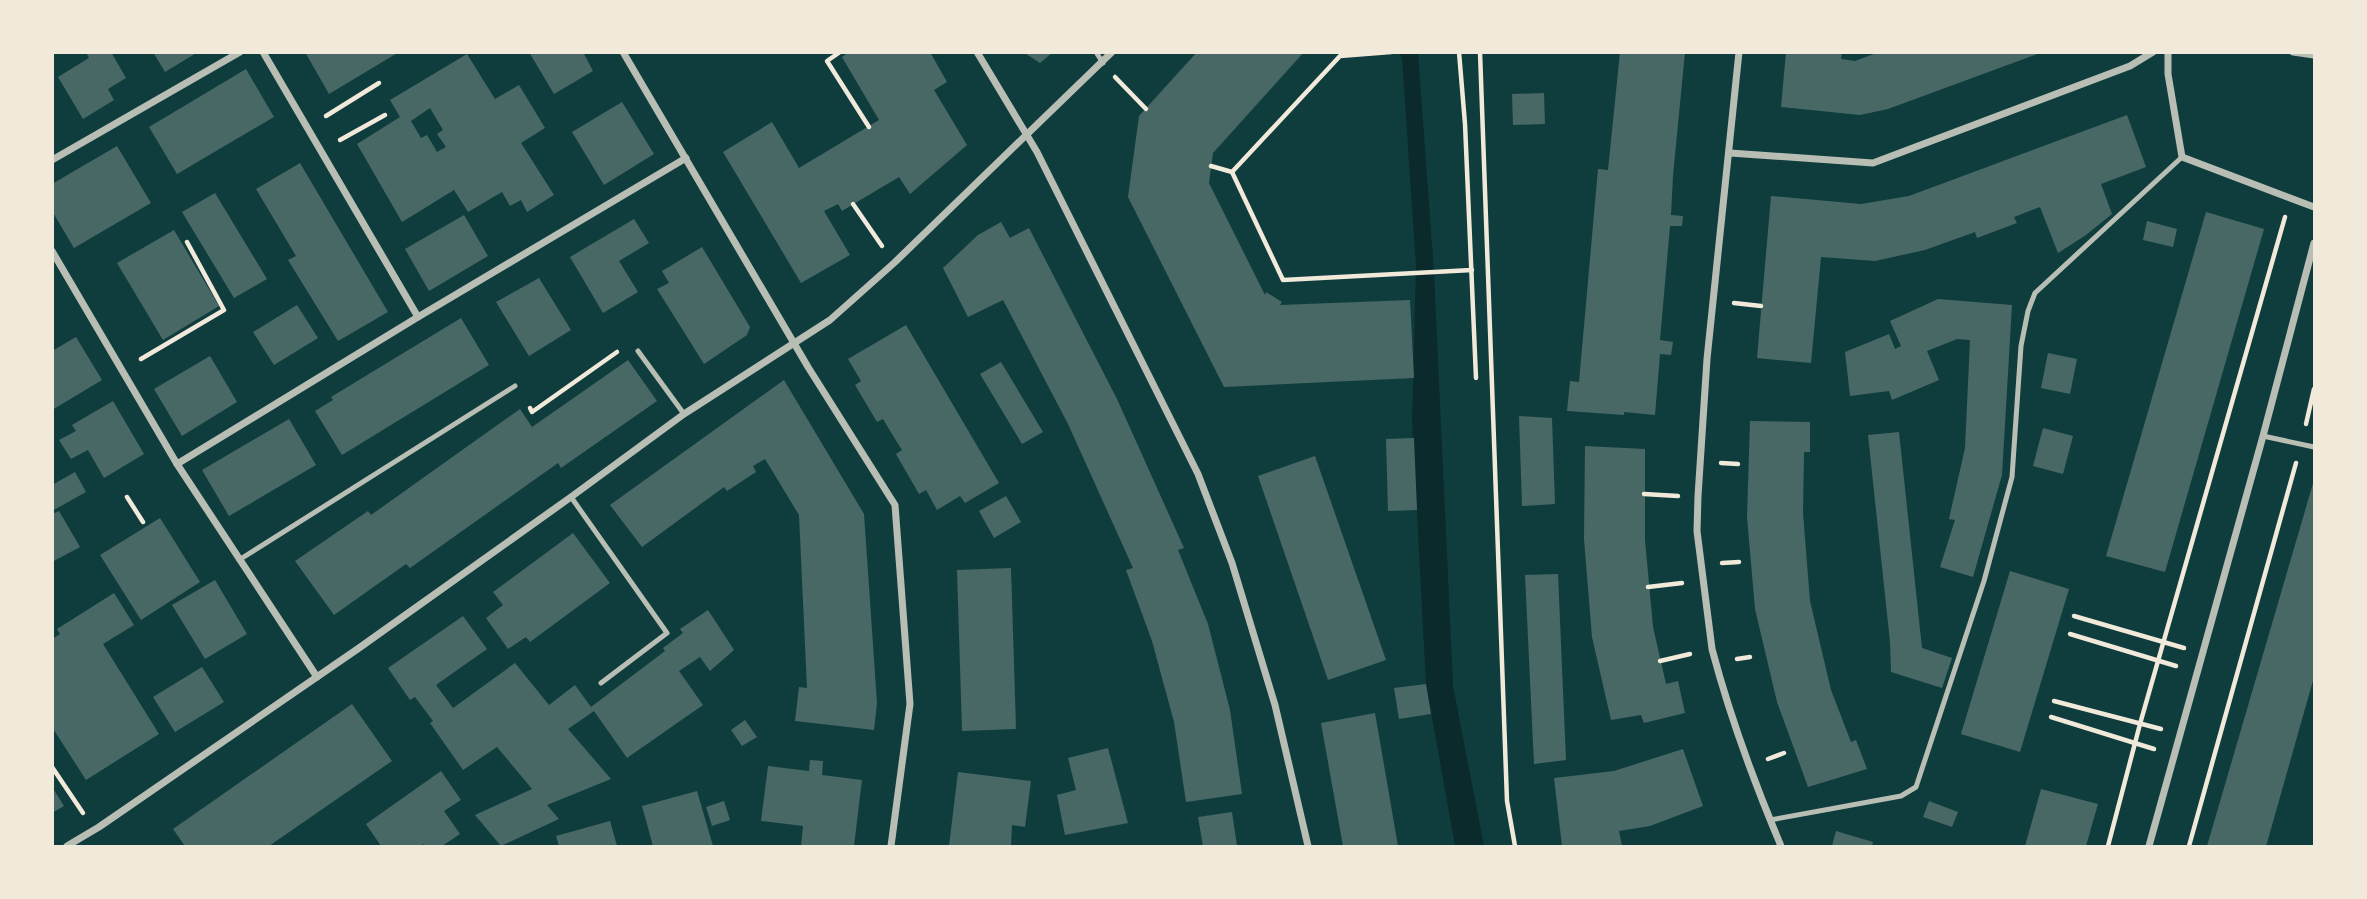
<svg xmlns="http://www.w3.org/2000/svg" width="2367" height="899" viewBox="0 0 2367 899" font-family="Rubik,sans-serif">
<rect width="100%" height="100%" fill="#0f3d3e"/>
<path fill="#0a2a2b" d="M 1399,53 L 1418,53 L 1434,272 L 1453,686 L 1484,846 L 1455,846 L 1426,684 L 1412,420 L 1416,266 L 1402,58 Z"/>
<g fill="#486865" fill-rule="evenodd">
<path d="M 86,52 L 111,52 L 126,78 L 108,89 L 114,100 L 83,119 L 58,77 L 89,58 Z"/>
<path d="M 153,52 L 198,52 L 165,72 Z"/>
<path d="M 305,52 L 399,52 L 329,94 Z"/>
<path d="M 529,52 L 583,52 L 593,71 L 554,94 Z"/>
<path d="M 849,52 L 930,52 L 947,82 L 934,90 L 967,145 L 910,194 L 899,177 L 842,211 L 838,204 L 824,211 L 850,255 L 801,283 L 723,152 L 772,122 L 799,168 L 879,120 L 842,57 Z"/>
<path d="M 1023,52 L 1053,52 L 1040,63 Z"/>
<path d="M 1197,52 L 1304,52 L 1213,153 L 1209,183 L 1265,295 L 1266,292 L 1282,302 L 1280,305 L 1410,300 L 1414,378 L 1224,387 L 1128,197 L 1139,116 Z"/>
<path d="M 1620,52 L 1685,52 L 1673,176 L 1671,215 L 1683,216 L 1682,226 L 1670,226 L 1660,340 L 1673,342 L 1671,355 L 1660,354 L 1655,415 L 1624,412 L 1624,415 L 1567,411 L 1570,381 L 1579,382 L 1598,169 L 1608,170 Z"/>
<path d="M 1786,52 L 1842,52 L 1841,59 L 1855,61 L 1879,52 L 2040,53 L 1888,109 L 1860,115 L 1781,107 Z"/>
<path d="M 467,54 L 495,99 L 519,85 L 545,128 L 521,143 L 554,195 L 527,212 L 521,200 L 510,206 L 502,192 L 468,212 L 454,190 L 402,222 L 357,144 L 400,117 L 390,100 ZM 430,108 L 443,130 L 437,134 L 446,147 L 437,152 L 427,135 L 421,138 L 411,121 Z"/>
<path d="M 246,69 L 274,117 L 177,174 L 149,127 Z"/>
<path d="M 1544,93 L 1545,124 L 1513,125 L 1512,94 Z"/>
<path d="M 622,102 L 654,154 L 604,185 L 572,132 Z"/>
<path d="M 2127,115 L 2146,167 L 2101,184 L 2112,214 L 2086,235 L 2058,253 L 2040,207 L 2014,217 L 2017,223 L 1977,238 L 1975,232 L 1925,250 L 1875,261 L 1821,257 L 1811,363 L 1757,358 L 1771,196 L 1861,204 L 1909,196 Z"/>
<path d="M 117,146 L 151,203 L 74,248 L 52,211 L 52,184 Z"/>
<path d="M 300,163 L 388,312 L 338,341 L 288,260 L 296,256 L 256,189 Z"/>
<path d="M 215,193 L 267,279 L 234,298 L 182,212 Z"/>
<path d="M 2206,212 L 2264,229 L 2165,572 L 2106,556 Z"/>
<path d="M 464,215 L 488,256 L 429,291 L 405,249 Z"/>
<path d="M 634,219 L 649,243 L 619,261 L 638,292 L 603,313 L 570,257 Z"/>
<path d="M 2147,221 L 2177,229 L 2173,247 L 2143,240 Z"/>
<path d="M 1001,222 L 1010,238 L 1029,228 L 1117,399 L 1184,548 L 1178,550 L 1208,624 L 1230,710 L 1242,794 L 1186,802 L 1174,722 L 1152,641 L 1126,570 L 1133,568 L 1068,424 L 1003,300 L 968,317 L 943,268 L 978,235 Z"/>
<path d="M 174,230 L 219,306 L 163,340 L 117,263 Z"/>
<path d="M 702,247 L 750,327 L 747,335 L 704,364 L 657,289 L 669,283 L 662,271 Z"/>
<path d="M 539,278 L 571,330 L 529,356 L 496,302 Z"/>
<path d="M 1938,299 L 2012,305 L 2002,475 L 1973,577 L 1940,567 L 1955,520 L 1949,519 L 1965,448 L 1970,340 L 1957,339 L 1927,351 L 1939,380 L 1892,400 L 1889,391 L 1850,396 L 1845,352 L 1889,334 L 1895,349 L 1901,346 L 1890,321 Z"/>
<path d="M 297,305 L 318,338 L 274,365 L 253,332 Z"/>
<path d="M 461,318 L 489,365 L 342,455 L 315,411 L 333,400 L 331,397 Z"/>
<path d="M 906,325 L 999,483 L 965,503 L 960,496 L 937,510 L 926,490 L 919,494 L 896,454 L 902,450 L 892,434 L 883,419 L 877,422 L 855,385 L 861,381 L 848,359 Z"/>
<path d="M 76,337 L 102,380 L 52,410 L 52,351 Z"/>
<path d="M 2048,353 L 2077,359 L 2070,394 L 2041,388 Z"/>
<path d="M 210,356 L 237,402 L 182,436 L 154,389 Z"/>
<path d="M 628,360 L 657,401 L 561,468 L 558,463 L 410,568 L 406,564 L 334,615 L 295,561 L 368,511 L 371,515 L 520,409 L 532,427 Z"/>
<path d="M 1001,362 L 1043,432 L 1022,444 L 980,374 Z"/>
<path d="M 784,380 L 864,514 L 877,703 L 874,730 L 795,721 L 799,687 L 807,688 L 799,515 L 765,459 L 753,466 L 756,472 L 727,491 L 724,487 L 642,547 L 610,505 Z"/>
<path d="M 113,401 L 144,454 L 104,478 L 88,450 L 71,459 L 59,440 L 76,431 L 72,425 Z"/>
<path d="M 1519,416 L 1552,418 L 1555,504 L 1522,506 Z"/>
<path d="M 289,419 L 316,465 L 229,516 L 202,470 Z"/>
<path d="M 1750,421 L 1810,422 L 1810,452 L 1804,452 L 1803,513 L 1810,601 L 1831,690 L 1851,742 L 1856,740 L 1867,769 L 1808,787 L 1777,702 L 1755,609 L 1747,517 Z"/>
<path d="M 2043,428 L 2073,436 L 2063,474 L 2033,466 Z"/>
<path d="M 1899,432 L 1922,648 L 1952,658 L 1942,688 L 1891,672 L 1890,642 L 1868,435 Z"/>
<path d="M 1414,438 L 1417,510 L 1388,511 L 1386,439 Z"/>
<path d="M 1585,446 L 1645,449 L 1645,540 L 1653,627 L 1666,684 L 1678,681 L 1685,713 L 1644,723 L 1641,715 L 1611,720 L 1592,637 L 1584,539 Z"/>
<path d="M 1315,456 L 1386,660 L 1328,680 L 1258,476 Z"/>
<path d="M 75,472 L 86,492 L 52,511 L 52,485 Z"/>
<path d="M 2314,480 L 2314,677 L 2267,843 L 2266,846 L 2207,846 Z"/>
<path d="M 1006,496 L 1021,522 L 994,538 L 979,511 Z"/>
<path d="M 59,511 L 80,547 L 52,562 L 52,514 Z"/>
<path d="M 160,518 L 200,582 L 141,620 L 100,555 Z"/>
<path d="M 573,533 L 610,583 L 530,642 L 526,637 L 508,649 L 486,618 L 503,605 L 493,592 Z"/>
<path d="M 1011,568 L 1016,729 L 962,731 L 957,570 Z"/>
<path d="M 2010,571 L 2069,589 L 2020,752 L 1961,734 Z"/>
<path d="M 1558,574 L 1566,760 L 1534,764 L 1525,575 Z"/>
<path d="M 215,580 L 247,634 L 205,659 L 172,605 Z"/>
<path d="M 114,593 L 134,625 L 103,644 L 159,734 L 86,780 L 52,727 L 52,639 L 60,634 L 57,629 Z"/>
<path d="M 708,610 L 734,650 L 710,671 L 700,657 L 679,671 L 703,705 L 627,758 L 594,711 L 568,729 L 611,779 L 547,805 L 559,819 L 501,846 L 475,815 L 532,789 L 497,747 L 463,770 L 430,723 L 433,721 L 415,697 L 410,700 L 388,668 L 463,616 L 487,649 L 436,685 L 453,708 L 515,663 L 549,705 L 575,685 L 591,707 L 665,651 L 663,648 L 683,633 L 680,629 Z"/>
<path d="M 202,667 L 224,702 L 175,732 L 153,697 Z"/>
<path d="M 1426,684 L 1431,714 L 1399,719 L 1394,688 Z"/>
<path d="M 352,704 L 392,761 L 269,846 L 185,846 L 173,829 Z"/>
<path d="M 1375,713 L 1398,846 L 1343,846 L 1321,723 Z"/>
<path d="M 745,720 L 757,737 L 742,746 L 731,730 Z"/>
<path d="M 1108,748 L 1128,823 L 1065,835 L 1057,795 L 1076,790 L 1068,758 Z"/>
<path d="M 1683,749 L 1703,806 L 1650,826 L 1619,831 L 1622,846 L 1562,846 L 1554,778 L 1614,771 Z"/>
<path d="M 810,760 L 823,761 L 822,775 L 862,780 L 854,846 L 801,846 L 803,826 L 761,821 L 768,766 L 809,771 Z"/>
<path d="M 441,771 L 461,800 L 444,811 L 460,834 L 442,846 L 425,846 L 423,844 L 420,846 L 381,846 L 366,824 Z"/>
<path d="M 958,772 L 1031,781 L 1025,827 L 1012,825 L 1011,846 L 949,846 Z"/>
<path d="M 52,787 L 64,806 L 52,813 Z"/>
<path d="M 2041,789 L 2098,804 L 2086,846 L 2025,846 Z"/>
<path d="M 697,791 L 713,846 L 653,846 L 642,806 Z"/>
<path d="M 724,801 L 730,820 L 712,826 L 706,807 Z"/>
<path d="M 1929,801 L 1958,812 L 1952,827 L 1923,817 Z"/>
<path d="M 1232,812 L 1237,846 L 1203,846 L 1198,817 Z"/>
<path d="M 610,821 L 617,846 L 559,846 L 556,836 Z"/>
<path d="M 1836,831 L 1873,842 L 1872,846 L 1832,846 Z"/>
</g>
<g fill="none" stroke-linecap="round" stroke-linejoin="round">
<g stroke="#f1e9da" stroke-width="4.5">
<path d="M 840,52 L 827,61 L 869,127"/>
<path d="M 1459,52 L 1465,124 L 1476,378"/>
<path d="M 1480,52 L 1507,801 L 1515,846"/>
<path d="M 1115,77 L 1146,109"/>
<path d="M 326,116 L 379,83"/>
<path d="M 340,140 L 385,115"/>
<path d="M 1211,166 L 1232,172 L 1283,280 L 1472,270"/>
<path d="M 1232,172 L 1340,56 L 1391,52"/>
<path d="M 853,204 L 882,246"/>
<path d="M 1734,303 L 1761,306"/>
<path d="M 141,359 L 224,310 L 187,242"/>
<path d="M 530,408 L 532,412 L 617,352"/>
<path d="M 2306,424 L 2314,389"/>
<path d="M 1721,463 L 1738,464"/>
<path d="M 1644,494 L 1678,496"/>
<path d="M 127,497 L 143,522"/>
<path d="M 1722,563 L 1739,562"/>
<path d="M 1648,587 L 1682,583"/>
<path d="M 2074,616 L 2184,648"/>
<path d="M 2070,634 L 2176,666"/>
<path d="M 1737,659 L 1750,657"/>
<path d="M 1660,661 L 1690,654"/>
<path d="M 2054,701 L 2161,729"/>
<path d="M 2051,717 L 2154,749"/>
<path d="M 1768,759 L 1784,753"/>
<path d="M 52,767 L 83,813"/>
<path d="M 2108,846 L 2140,724 L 2285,217"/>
<path d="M 2189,846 L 2296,463"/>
</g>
<g stroke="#b8beb3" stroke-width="5">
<path d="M 1096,52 L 1103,63"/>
<path d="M 638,351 L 684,414"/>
<path d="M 2263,436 L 2314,447"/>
<path d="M 571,497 L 667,633 L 601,683"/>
<path d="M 239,560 L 515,386"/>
<path d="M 1770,820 L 1901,796 L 1916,787 L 1984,581 L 2012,477 L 2021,346 L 2028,311 L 2035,293 L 2182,157"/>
</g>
<g stroke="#b8beb3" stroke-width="7">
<path d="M 263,52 L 418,317"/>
<path d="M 623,52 L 808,367 L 895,505 L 910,704 L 891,846"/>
<path d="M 977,52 L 1037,152 L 1198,474 L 1232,563 L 1275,705 L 1308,846"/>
<path d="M 1739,52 L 1707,359 L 1698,496 L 1697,531 L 1712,649 C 1730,717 1754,782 1781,846"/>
<path d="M 2168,52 L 2168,74 L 2182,157 L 2314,207"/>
<path d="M 2293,52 L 2314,55"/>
<path d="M 1730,153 L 1873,163 L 2130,66 L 2153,52"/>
<path d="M 52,160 L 240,52"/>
<path d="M 52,251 L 177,464 L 317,677"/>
<path d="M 177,464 L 418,317 L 686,158"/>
<path d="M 67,846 L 99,827 L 359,648 L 571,497 L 684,414 L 830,320 L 894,263 L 1112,52"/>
<path d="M 2149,846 L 2263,436 L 2314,243"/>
</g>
</g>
<rect width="2367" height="899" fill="none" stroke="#f1e9da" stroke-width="108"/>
</svg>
